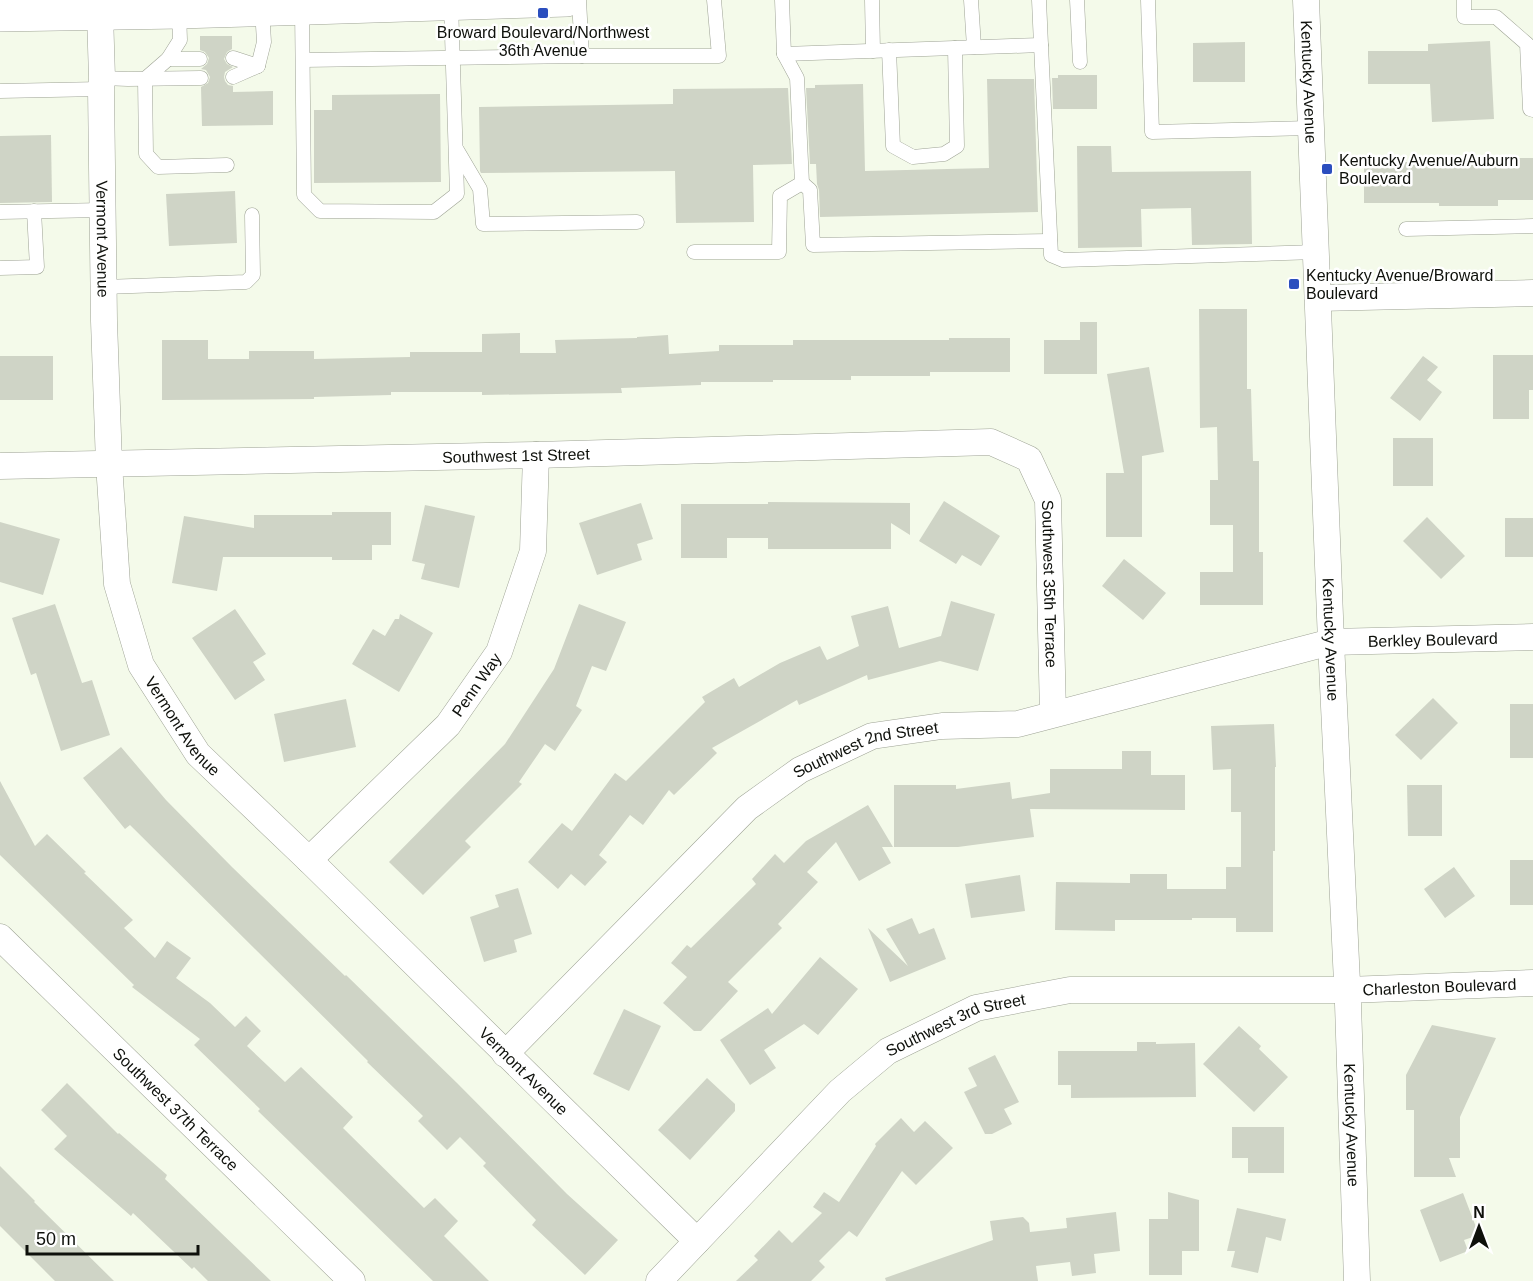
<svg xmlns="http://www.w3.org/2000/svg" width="1533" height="1281" viewBox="0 0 1533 1281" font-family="Arial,sans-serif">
<rect width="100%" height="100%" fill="#f4faea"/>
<g fill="#cfd4c6">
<path d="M 200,36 L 232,36 L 232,49 L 227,52 L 224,59 L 227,64 L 233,67 L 225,72 L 224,77 L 225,81 L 228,85 L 233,86 L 233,92 L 273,91 L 273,125 L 202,126 L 201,87 L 208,83 L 210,77 L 206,70 L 201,69 L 207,64 L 209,58 L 205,52 L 200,50 Z"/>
<path d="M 1490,41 L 1494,119 L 1432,122 L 1430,84 L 1368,84 L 1368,51 L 1428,51 L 1428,44 Z"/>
<path d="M 1245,42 L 1245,82 L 1193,82 L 1193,43 Z"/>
<path d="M 1058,75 L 1097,75 L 1097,109 L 1053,109 L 1052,78 L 1058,78 Z"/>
<path d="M 987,79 L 1034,79 L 1038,212 L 820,217 L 819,190 L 817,184 L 816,164 L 810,164 L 806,88 L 815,88 L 815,85 L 863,84 L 865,171 L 989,168 Z"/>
<path d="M 788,88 L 792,164 L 753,165 L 754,222 L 676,223 L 675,171 L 481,173 L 480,171 L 479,107 L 673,104 L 673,89 Z"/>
<path d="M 440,94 L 441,182 L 314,183 L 314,110 L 332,110 L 332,95 Z"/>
<path d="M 51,135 L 52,202 L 0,203 L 0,136 Z"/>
<path d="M 1077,146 L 1111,146 L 1112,172 L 1251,171 L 1252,244 L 1192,245 L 1191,208 L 1141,209 L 1142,247 L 1078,248 Z"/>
<path d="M 1513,158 L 1533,158 L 1533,200 L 1498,200 L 1498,206 L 1439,206 L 1439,203 L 1364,203 L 1364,162 L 1423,162 L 1423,165 L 1513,165 Z"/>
<path d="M 235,191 L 237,243 L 169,246 L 166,194 Z"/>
<path d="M 1199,309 L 1247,309 L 1247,389 L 1251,389 L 1253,461 L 1259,461 L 1259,552 L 1263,552 L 1263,605 L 1200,605 L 1200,572 L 1233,572 L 1233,525 L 1210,525 L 1210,480 L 1218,480 L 1217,427 L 1200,428 Z"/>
<path d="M 1080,322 L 1097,322 L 1097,374 L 1044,374 L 1044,340 L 1080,340 Z"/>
<path d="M 520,333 L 520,353 L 556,353 L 555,340 L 637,338 L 637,337 L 668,335 L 669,354 L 719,351 L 719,345 L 793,345 L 793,340 L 949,340 L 949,338 L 1010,338 L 1010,372 L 930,372 L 930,376 L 851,376 L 851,380 L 773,380 L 773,382 L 701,382 L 701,385 L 621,388 L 622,393 L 482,395 L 482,392 L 391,392 L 391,395 L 314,397 L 314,399 L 162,400 L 162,340 L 208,340 L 208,359 L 249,359 L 249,351 L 314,351 L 314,359 L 410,357 L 410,352 L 482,352 L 482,334 Z"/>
<path d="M 1493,355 L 1533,355 L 1533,390 L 1529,390 L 1529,419 L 1493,419 Z"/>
<rect x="0" y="356" width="53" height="44"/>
<path d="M 1423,356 L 1438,367 L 1427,380 L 1442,392 L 1420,421 L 1390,398 Z"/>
<path d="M 1149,367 L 1164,452 L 1142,456 L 1142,537 L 1106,537 L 1106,473 L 1124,473 L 1107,374 Z"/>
<rect x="1393" y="438" width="40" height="48"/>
<path d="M 944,501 L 1000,536 L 981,566 L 962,555 L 956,564 L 919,541 Z"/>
<path d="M 768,502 L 910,503 L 910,535 L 891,523 L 891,549 L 768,549 L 768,538 L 727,538 L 727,558 L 681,558 L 681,504 L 768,504 Z"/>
<path d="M 641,503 L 653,539 L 637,544 L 642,560 L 597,575 L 579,523 Z"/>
<path d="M 425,505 L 475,516 L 459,588 L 421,579 L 425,564 L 412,561 Z"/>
<path d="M 332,512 L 391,512 L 391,545 L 372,545 L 372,560 L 332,560 L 332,557 L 223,557 L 217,591 L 172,583 L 184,516 L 254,528 L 254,515 L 332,515 Z"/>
<path d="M 1427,517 L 1465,556 L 1441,579 L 1403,541 Z"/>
<rect x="1505" y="518" width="28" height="39"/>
<path d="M 0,522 L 60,539 L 43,595 L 0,582 Z"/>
<path d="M 1124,559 L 1166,593 L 1143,620 L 1102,586 Z"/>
<path d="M 951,601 L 995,614 L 978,671 L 940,661 L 868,680 L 867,675 L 799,705 L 797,700 L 712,748 L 717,753 L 674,795 L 669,790 L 643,825 L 630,815 L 599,855 L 607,862 L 585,886 L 571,874 L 558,889 L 528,862 L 562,823 L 572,831 L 615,773 L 626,781 L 705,702 L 702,697 L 734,678 L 739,687 L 780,663 L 820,646 L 827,660 L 859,646 L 851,616 L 888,606 L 899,648 L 941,636 Z"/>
<path d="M 55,604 L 82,683 L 92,680 L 110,735 L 61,751 L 36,673 L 31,675 L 12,618 Z"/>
<path d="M 579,604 L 626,622 L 606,671 L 592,666 L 576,706 L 582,710 L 555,751 L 545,744 L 519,782 L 522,784 L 465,841 L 471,847 L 423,895 L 389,862 L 505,744 L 554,669 Z"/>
<path d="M 235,609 L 266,654 L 253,662 L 265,680 L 235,700 L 192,638 Z"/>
<path d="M 400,614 L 433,633 L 399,692 L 352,664 L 373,629 L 385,636 L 395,619 L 399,619 Z"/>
<path d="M 1433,698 L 1458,723 L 1421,760 L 1395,735 Z"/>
<path d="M 346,699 L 356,747 L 284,762 L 274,714 Z"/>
<rect x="1510" y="704" width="23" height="54"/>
<path d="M 1274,724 L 1276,767 L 1275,767 L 1275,851 L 1273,851 L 1273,932 L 1236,932 L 1236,918 L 1192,918 L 1192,920 L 1115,920 L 1115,931 L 1055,930 L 1056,882 L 1130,883 L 1130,874 L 1167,874 L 1167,889 L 1226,889 L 1226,867 L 1241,867 L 1241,812 L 1231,812 L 1231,769 L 1213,770 L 1211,726 Z"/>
<path d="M 121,747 L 166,800 L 232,867 L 345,976 L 346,975 L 457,1083 L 567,1194 L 618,1240 L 585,1275 L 532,1225 L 536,1220 L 483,1166 L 486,1163 L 460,1137 L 447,1150 L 418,1121 L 423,1116 L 367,1062 L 368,1061 L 130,825 L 125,829 L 83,778 Z"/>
<path d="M 1122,751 L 1151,751 L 1151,775 L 1185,775 L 1185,810 L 1030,809 L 1034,837 L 958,847 L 894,847 L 894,785 L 956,785 L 956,789 L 1010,782 L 1012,799 L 1050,793 L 1050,769 L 1122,769 Z"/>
<path d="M 0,781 L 35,846 L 47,834 L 86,872 L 84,873 L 133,920 L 124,928 L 155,958 L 167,941 L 191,958 L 176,978 L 210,1003 L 235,1027 L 246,1016 L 261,1031 L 247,1046 L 285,1082 L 301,1067 L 353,1117 L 343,1128 L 424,1208 L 435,1198 L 458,1221 L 444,1236 L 489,1281 L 433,1281 L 258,1111 L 260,1109 L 194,1045 L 200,1039 L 132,987 L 134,985 L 0,855 Z"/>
<path d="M 1407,785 L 1442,785 L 1442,836 L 1408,836 Z"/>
<path d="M 868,805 L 893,847 L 882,847 L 891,863 L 859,881 L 836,842 L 807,872 L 818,882 L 778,924 L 782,928 L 728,982 L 738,991 L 701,1031 L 694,1031 L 663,1003 L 687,977 L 671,963 L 687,945 L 691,948 L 756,884 L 752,879 L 775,854 L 784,863 L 806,841 Z"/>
<rect x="1510" y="860" width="23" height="45"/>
<path d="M 1454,867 L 1475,896 L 1445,918 L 1424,889 Z"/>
<path d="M 1020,875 L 1025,911 L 971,918 L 965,884 Z"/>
<path d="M 518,888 L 532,934 L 514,940 L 517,952 L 484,962 L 470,917 L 499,907 L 495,895 Z"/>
<path d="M 912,918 L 919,934 L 934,928 L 946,959 L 890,982 L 868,928 L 908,966 L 886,929 Z"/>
<path d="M 820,957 L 858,989 L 818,1035 L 804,1024 L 764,1050 L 776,1068 L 750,1085 L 720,1040 L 768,1008 L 772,1014 Z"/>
<path d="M 624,1009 L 661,1026 L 629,1091 L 593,1074 Z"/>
<path d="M 1432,1025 L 1496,1038 L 1460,1117 L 1460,1158 L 1449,1158 L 1456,1177 L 1414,1177 L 1414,1110 L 1406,1110 L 1406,1075 Z"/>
<path d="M 1239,1026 L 1261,1046 L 1259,1049 L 1288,1077 L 1254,1112 L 1203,1064 Z"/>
<path d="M 1137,1042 L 1156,1042 L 1156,1044 L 1195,1043 L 1196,1097 L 1071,1098 L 1071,1085 L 1058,1085 L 1058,1051 L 1137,1051 Z"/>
<path d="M 995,1055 L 1019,1102 L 1004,1109 L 1012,1124 L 992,1134 L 985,1134 L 964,1092 L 977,1086 L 968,1068 Z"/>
<path d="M 707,1078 L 735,1104 L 735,1111 L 690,1160 L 658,1130 Z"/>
<path d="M 67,1083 L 118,1134 L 119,1133 L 167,1175 L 165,1179 L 271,1281 L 208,1281 L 194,1267 L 192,1269 L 133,1213 L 131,1216 L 54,1149 L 67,1136 L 41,1110 Z"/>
<path d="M 901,1118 L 914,1132 L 925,1121 L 953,1148 L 916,1185 L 902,1171 L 857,1237 L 849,1231 L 819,1261 L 825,1267 L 811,1281 L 736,1281 L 758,1260 L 754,1256 L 779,1230 L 792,1243 L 822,1213 L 813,1207 L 824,1192 L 839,1202 L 876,1146 L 875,1144 Z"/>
<path d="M 1232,1127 L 1284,1127 L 1284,1173 L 1248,1173 L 1248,1158 L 1232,1158 Z"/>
<path d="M 0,1166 L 35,1201 L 34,1202 L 114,1281 L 55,1281 L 0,1226 Z"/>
<path d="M 1168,1192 L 1199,1200 L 1199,1251 L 1182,1251 L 1182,1275 L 1149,1275 L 1149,1219 L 1168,1219 Z"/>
<path d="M 1463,1193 L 1479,1235 L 1464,1240 L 1468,1251 L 1440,1262 L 1420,1210 Z"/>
<path d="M 1237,1208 L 1286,1219 L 1281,1241 L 1266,1237 L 1258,1273 L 1231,1267 L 1235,1251 L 1227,1251 Z"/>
<path d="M 1116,1212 L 1120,1251 L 1094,1254 L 1096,1273 L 1072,1276 L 1070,1262 L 1036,1266 L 1038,1281 L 886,1281 L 885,1278 L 993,1240 L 990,1221 L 1023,1217 L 1029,1223 L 1030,1232 L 1067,1228 L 1066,1218 Z"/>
</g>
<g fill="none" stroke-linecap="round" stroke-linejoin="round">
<defs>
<g id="lane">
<path d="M 579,0 L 582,56"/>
<path d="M 872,0 L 873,51"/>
<path d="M 971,0 L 974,47"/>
<path d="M 1077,0 L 1080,62"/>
<path d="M 1148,0 L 1152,132 L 1311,128"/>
<path d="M 1464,0 L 1464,17 L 1496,17 L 1527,44 L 1530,109 L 1533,110"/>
<path d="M 302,8 L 304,195 L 320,211 L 434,212 L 457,194 L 451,3"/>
<path d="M 179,12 L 180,40 L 168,59 L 145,79 L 146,154 L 158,167 L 227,165"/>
<path d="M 1041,45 L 1051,255 L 1063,260 L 1316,252"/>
<path d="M 889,50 L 893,146 L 913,157 L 944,154 L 957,146 L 955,48"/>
<path d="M 784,54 L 1041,45 L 1039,0"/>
<path d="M 233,58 L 258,66"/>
<path d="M 168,59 L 200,59"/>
<path d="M 303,60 L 582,56 L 719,56 L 714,0"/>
<path d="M 233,77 L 258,66 L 264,42 L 262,9"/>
<path d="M 102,78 L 128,79 L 201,78"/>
<path d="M 0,91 L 101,89"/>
<path d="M 457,150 L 480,189 L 483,224 L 637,222"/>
<path d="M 802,183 L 810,190 L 813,245 L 1050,241"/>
<path d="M 0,212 L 103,210"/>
<path d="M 1406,229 L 1533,226"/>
<path d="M 694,252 L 779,252 L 780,196 L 802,183 L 797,78 L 784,54 L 782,0"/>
<path d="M 0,268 L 37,267 L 34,211"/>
<path d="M 104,287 L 246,282 L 253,275 L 252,215"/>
</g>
<g id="street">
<path id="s1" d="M 1306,0 L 1331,642 L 1348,1004 L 1357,1281"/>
<path id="s2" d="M 100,14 L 102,78 L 101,89 L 104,321 L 109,464 L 117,584 L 141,665 L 198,754 L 309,860 L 697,1241"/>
<path d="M 1318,298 L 1533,293"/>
<path id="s3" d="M 0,466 L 536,455 L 991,442 L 1029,459 L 1048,500 L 1053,714"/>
<path id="s4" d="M 309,860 L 448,725 L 499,652 L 533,551 L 536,455"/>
<path id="s5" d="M 0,937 L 352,1281"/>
<path id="s6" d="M 505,1054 L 747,808 L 800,770 L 872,736 L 942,726 L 1018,724 L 1331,642 L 1533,637"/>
<path id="s7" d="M 659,1281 L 840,1091 L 888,1051 L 976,1008 L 1070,990 L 1347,990 L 1533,983"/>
</g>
<path id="primary" d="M 0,15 L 179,12 L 567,0"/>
</defs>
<use href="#lane" stroke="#9ea395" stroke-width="15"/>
<use href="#street" stroke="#9ea395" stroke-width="27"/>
<use href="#primary" stroke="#9ea395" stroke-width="34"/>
<use href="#lane" stroke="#fff" stroke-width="14"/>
<use href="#street" stroke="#fff" stroke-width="26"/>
<use href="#primary" stroke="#fff" stroke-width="33"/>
</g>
<g fill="#2b4ebe" stroke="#fff" stroke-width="2">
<rect x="537" y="7" width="12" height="12" rx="3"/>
<rect x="1321" y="163" width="12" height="12" rx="3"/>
<rect x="1288" y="278" width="12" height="12" rx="3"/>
</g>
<g text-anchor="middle" stroke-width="5" stroke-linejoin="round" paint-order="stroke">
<g font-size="16" fill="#0e100b" stroke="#fff" text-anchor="start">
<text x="543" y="38" text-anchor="middle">Broward Boulevard/Northwest<tspan x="543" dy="18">36th Avenue</tspan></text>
<text x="1339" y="166">Kentucky Avenue/Auburn<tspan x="1339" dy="18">Boulevard</tspan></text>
<text x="1306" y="281">Kentucky Avenue/Broward<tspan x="1306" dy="18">Boulevard</tspan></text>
</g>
<g font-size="16" fill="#0e100b" stroke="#fff">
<text dy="6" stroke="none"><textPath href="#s1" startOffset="82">Kentucky Avenue</textPath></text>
<text dy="6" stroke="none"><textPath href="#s2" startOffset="225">Vermont Avenue</textPath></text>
<text dy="6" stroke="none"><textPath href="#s3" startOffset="516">Southwest 1st Street</textPath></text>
<text dy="6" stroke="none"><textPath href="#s3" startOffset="1162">Southwest 35th Terrace</textPath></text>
<text dy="6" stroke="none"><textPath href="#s6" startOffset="1062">Berkley Boulevard</textPath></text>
<text dy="6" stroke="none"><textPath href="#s1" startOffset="640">Kentucky Avenue</textPath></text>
<text dy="6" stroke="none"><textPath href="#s4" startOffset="243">Penn Way</textPath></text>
<text dy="6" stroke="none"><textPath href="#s2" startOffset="729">Vermont Avenue</textPath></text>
<text dy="6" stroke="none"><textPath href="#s6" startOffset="480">Southwest 2nd Street</textPath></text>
<text dy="6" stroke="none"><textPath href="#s7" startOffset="888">Charleston Boulevard</textPath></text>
<text dy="6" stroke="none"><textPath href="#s7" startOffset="398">Southwest 3rd Street</textPath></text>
<text dy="6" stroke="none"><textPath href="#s2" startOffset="1215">Vermont Avenue</textPath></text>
<text dy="6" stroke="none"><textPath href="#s5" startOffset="246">Southwest 37th Terrace</textPath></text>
<text dy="6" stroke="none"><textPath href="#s1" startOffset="1126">Kentucky Avenue</textPath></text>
</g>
</g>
<g transform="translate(1479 1227)" stroke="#ffffff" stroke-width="4.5" paint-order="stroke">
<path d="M0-4.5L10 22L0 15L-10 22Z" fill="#0e100b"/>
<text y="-9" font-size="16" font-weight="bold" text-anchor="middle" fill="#0e100b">N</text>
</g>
<path d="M27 1245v9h171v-9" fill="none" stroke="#0e100b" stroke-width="3"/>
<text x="36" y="1245" font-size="18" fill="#0e100b" stroke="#ffffff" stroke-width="4.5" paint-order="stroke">50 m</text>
</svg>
